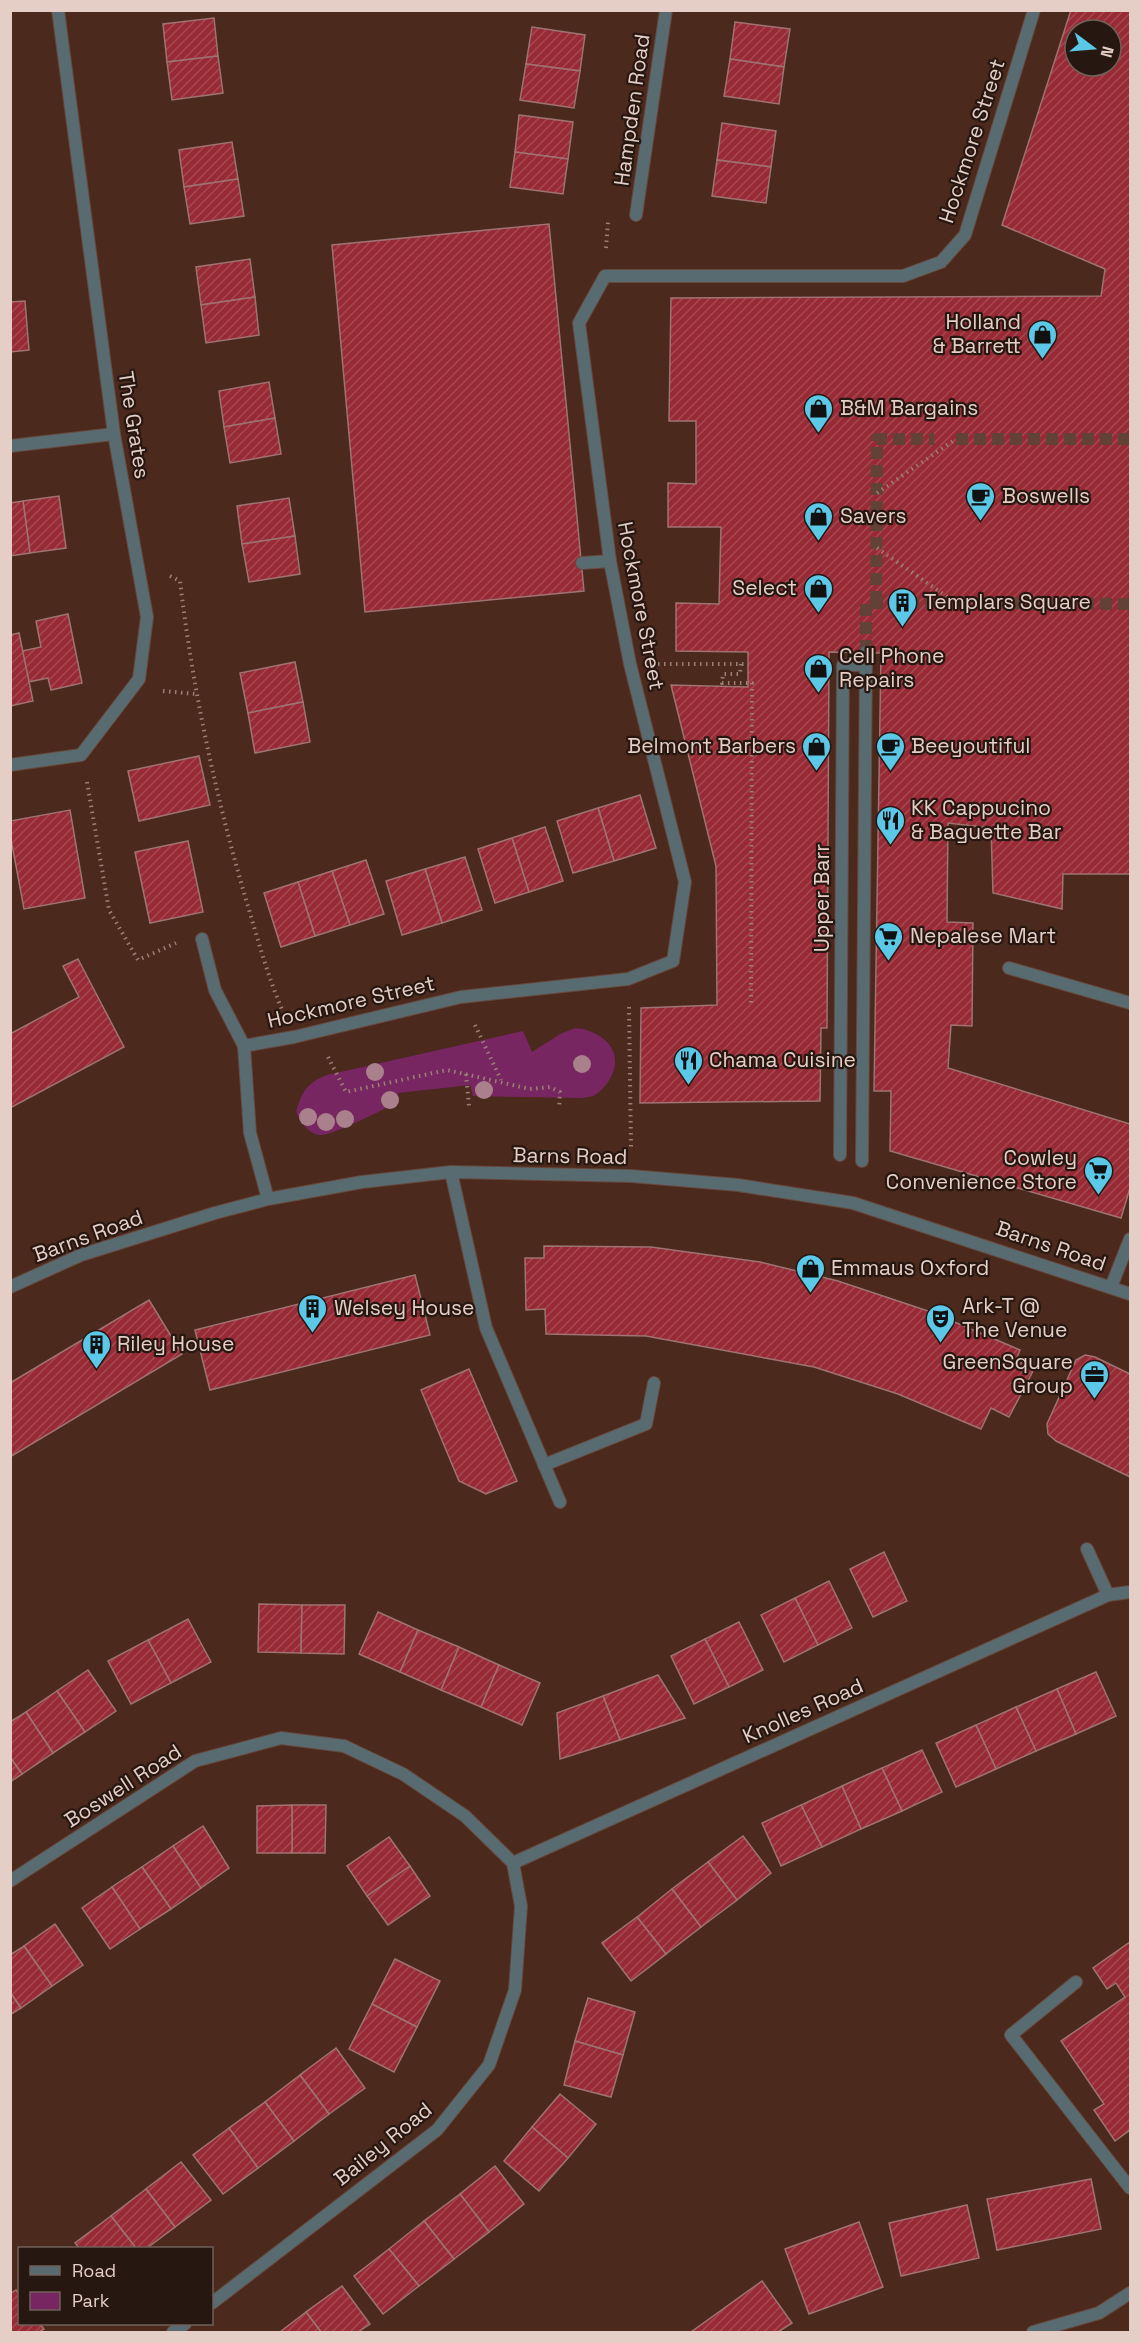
<svg xmlns="http://www.w3.org/2000/svg" width="1141" height="2343" viewBox="0 0 1141 2343" font-family="'Space Grotesk',sans-serif">
<defs>
<pattern id="building-hatch" width="6" height="6" patternUnits="userSpaceOnUse" patternTransform="scale(1.5)"><rect width="6" height="6" fill="#972a35"/><path d="M-1 1l2-2M0 6l6-6M5 7l2-2" fill="none" stroke="#a54851"/></pattern>
</defs>
<rect width="100%" height="100%" fill="#4b291d"/>
<path fill="#772662" d="M 575,1028 C 601,1030 625,1050 611,1077 C 608,1083 601,1092 595,1095 C 592,1097 586,1097 582,1098 L 473,1096 L 470,1085 L 398,1093 L 399,1102 C 383,1109 333,1136 319,1135 C 307,1133 301,1121 296,1112 C 302,1091 307,1083 327,1075 L 523,1031 L 532,1052 L 560,1034 Z"/>
<g fill="url(#building-hatch)" stroke="#9e7372" stroke-width="1.5" fill-rule="evenodd">
<path d="M 1071,10 L 1130,10 L 1130,874 L 1063,874 L 1062,909 L 993,893 L 991,828 L 948,823 L 947,922 L 973,923 L 972,1026 L 951,1025 L 948,1068 L 1130,1124 L 1130,1188 L 1121,1218 L 890,1151 L 891,1091 L 874,1091 L 881,653 L 829,652 L 827,1028 L 821,1028 L 820,1101 L 640,1103 L 641,1008 L 717,1005 L 716,866 L 671,685 L 748,687 L 748,652 L 676,651 L 676,603 L 719,604 L 721,527 L 668,527 L 668,483 L 696,484 L 696,421 L 669,421 L 671,298 L 1101,296 L 1105,269 L 1002,225 ZM 1075,30 L 1111,30 L 1111,66 L 1075,66 Z"/>
<path d="M 214,18 L 218,56 L 167,62 L 163,24 Z"/>
<path d="M 735,22 L 790,29 L 784,67 L 730,59 Z"/>
<path d="M 532,27 L 585,35 L 580,71 L 526,64 Z"/>
<path d="M 218,56 L 223,93 L 172,100 L 167,62 Z"/>
<path d="M 730,59 L 784,67 L 779,104 L 724,96 Z"/>
<path d="M 526,64 L 580,71 L 574,108 L 520,100 Z"/>
<path d="M 519,115 L 573,122 L 568,159 L 515,152 Z"/>
<path d="M 722,123 L 776,131 L 771,167 L 717,160 Z"/>
<path d="M 232,142 L 238,179 L 184,187 L 179,150 Z"/>
<path d="M 515,152 L 568,159 L 563,194 L 510,187 Z"/>
<path d="M 717,160 L 771,167 L 766,203 L 712,196 Z"/>
<path d="M 238,179 L 244,216 L 190,224 L 184,187 Z"/>
<path d="M 549,224 L 584,591 L 365,612 L 332,245 Z"/>
<path d="M 250,259 L 255,297 L 201,305 L 196,267 Z"/>
<path d="M 255,297 L 259,335 L 206,343 L 201,305 Z"/>
<path d="M 25,301 L 29,350 L 10,352 L 10,302 Z"/>
<path d="M 269,382 L 275,418 L 224,427 L 219,391 Z"/>
<path d="M 275,418 L 281,454 L 230,463 L 224,427 Z"/>
<path d="M 59,496 L 66,548 L 30,553 L 23,501 Z"/>
<path d="M 289,498 L 295,536 L 242,544 L 237,506 Z"/>
<path d="M 23,501 L 30,553 L 10,556 L 10,503 Z"/>
<path d="M 295,536 L 300,574 L 249,582 L 242,544 Z"/>
<path d="M 68,614 L 82,683 L 51,690 L 48,678 L 28,682 L 22,651 L 41,647 L 36,621 Z"/>
<path d="M 19,633 L 33,701 L 10,706 L 10,635 Z"/>
<path d="M 295,662 L 303,702 L 248,713 L 240,673 Z"/>
<path d="M 303,702 L 310,742 L 255,753 L 248,713 Z"/>
<path d="M 199,756 L 210,805 L 139,821 L 128,771 Z"/>
<path d="M 640,795 L 656,848 L 614,861 L 598,808 Z"/>
<path d="M 598,808 L 614,861 L 573,873 L 557,821 Z"/>
<path d="M 70,810 L 85,898 L 24,909 L 10,834 L 10,821 Z"/>
<path d="M 545,827 L 563,881 L 529,892 L 512,838 Z"/>
<path d="M 512,838 L 529,892 L 495,903 L 478,849 Z"/>
<path d="M 188,841 L 203,912 L 150,923 L 135,852 Z"/>
<path d="M 465,857 L 482,910 L 442,923 L 425,869 Z"/>
<path d="M 366,860 L 384,914 L 350,925 L 332,871 Z"/>
<path d="M 425,869 L 442,923 L 402,935 L 386,881 Z"/>
<path d="M 332,871 L 350,925 L 315,936 L 298,882 Z"/>
<path d="M 298,882 L 315,936 L 281,947 L 264,893 Z"/>
<path d="M 78,959 L 124,1047 L 10,1108 L 10,1034 L 79,997 L 63,966 Z"/>
<path d="M 544,1246 L 651,1247 L 760,1262 L 838,1281 L 931,1312 L 1020,1350 L 1016,1360 L 1034,1369 L 1009,1417 L 991,1408 L 981,1429 L 898,1394 L 814,1367 L 646,1336 L 546,1334 L 545,1309 L 526,1310 L 525,1258 L 544,1258 Z"/>
<path d="M 415,1275 L 430,1335 L 210,1390 L 195,1330 Z"/>
<path d="M 149,1300 L 182,1354 L 10,1457 L 10,1383 Z"/>
<path d="M 1085,1355 L 1095,1357 L 1130,1374 L 1130,1477 L 1056,1441 L 1048,1434 L 1047,1424 L 1076,1360 Z"/>
<path d="M 469,1369 L 517,1481 L 486,1494 L 459,1481 L 421,1390 Z"/>
<path d="M 884,1552 L 907,1601 L 873,1617 L 850,1569 Z"/>
<path d="M 829,1581 L 852,1628 L 818,1645 L 795,1598 Z"/>
<path d="M 795,1598 L 818,1645 L 784,1662 L 761,1615 Z"/>
<path d="M 259,1604 L 302,1605 L 301,1653 L 258,1652 Z"/>
<path d="M 302,1605 L 345,1605 L 344,1654 L 301,1653 Z"/>
<path d="M 378,1612 L 418,1630 L 400,1672 L 359,1654 Z"/>
<path d="M 188,1619 L 211,1662 L 171,1683 L 148,1640 Z"/>
<path d="M 739,1622 L 763,1670 L 729,1687 L 705,1639 Z"/>
<path d="M 418,1630 L 459,1647 L 441,1690 L 400,1672 Z"/>
<path d="M 705,1639 L 729,1687 L 694,1704 L 671,1656 Z"/>
<path d="M 148,1640 L 171,1683 L 131,1704 L 108,1661 Z"/>
<path d="M 459,1647 L 499,1665 L 481,1707 L 441,1690 Z"/>
<path d="M 499,1665 L 540,1683 L 522,1725 L 481,1707 Z"/>
<path d="M 88,1670 L 116,1711 L 85,1732 L 57,1691 Z"/>
<path d="M 1096,1672 L 1116,1716 L 1076,1734 L 1057,1689 Z"/>
<path d="M 658,1675 L 685,1718 L 620,1740 L 603,1696 Z"/>
<path d="M 1057,1689 L 1076,1734 L 1036,1751 L 1016,1707 Z"/>
<path d="M 57,1691 L 85,1732 L 53,1753 L 26,1712 Z"/>
<path d="M 603,1696 L 620,1740 L 560,1759 L 557,1713 Z"/>
<path d="M 1016,1707 L 1036,1751 L 996,1769 L 976,1725 Z"/>
<path d="M 26,1712 L 53,1753 L 22,1774 L 10,1757 L 10,1722 Z"/>
<path d="M 976,1725 L 996,1769 L 956,1787 L 936,1743 Z"/>
<path d="M 922,1750 L 942,1792 L 902,1811 L 882,1768 Z"/>
<path d="M 10,1757 L 22,1774 L 10,1782 Z"/>
<path d="M 882,1768 L 902,1811 L 861,1829 L 842,1786 Z"/>
<path d="M 842,1786 L 861,1829 L 822,1847 L 801,1805 Z"/>
<path d="M 292,1805 L 326,1805 L 325,1853 L 292,1853 Z"/>
<path d="M 292,1805 L 292,1853 L 257,1853 L 257,1806 Z"/>
<path d="M 801,1805 L 822,1847 L 781,1866 L 762,1823 Z"/>
<path d="M 203,1826 L 229,1868 L 201,1888 L 173,1846 Z"/>
<path d="M 743,1836 L 771,1873 L 737,1900 L 708,1862 Z"/>
<path d="M 389,1837 L 410,1866 L 367,1896 L 347,1866 Z"/>
<path d="M 173,1846 L 201,1888 L 171,1909 L 142,1867 Z"/>
<path d="M 708,1862 L 737,1900 L 701,1927 L 672,1889 Z"/>
<path d="M 410,1866 L 430,1896 L 388,1925 L 367,1896 Z"/>
<path d="M 142,1867 L 171,1909 L 140,1929 L 112,1887 Z"/>
<path d="M 112,1887 L 140,1929 L 110,1949 L 82,1908 Z"/>
<path d="M 672,1889 L 701,1927 L 666,1954 L 637,1917 Z"/>
<path d="M 637,1917 L 666,1954 L 631,1981 L 602,1943 Z"/>
<path d="M 55,1924 L 83,1965 L 52,1986 L 24,1946 Z"/>
<path d="M 1130,1942 L 1130,2130 L 1115,2141 L 1094,2110 L 1104,2104 L 1061,2041 L 1125,1997 L 1116,1983 L 1107,1989 L 1093,1968 Z"/>
<path d="M 24,1946 L 52,1986 L 21,2008 L 10,1992 L 10,1955 Z"/>
<path d="M 395,1959 L 440,1981 L 417,2027 L 372,2004 Z"/>
<path d="M 10,1992 L 21,2008 L 10,2015 Z"/>
<path d="M 588,1998 L 635,2012 L 623,2055 L 575,2041 Z"/>
<path d="M 372,2004 L 417,2027 L 394,2072 L 349,2049 Z"/>
<path d="M 575,2041 L 623,2055 L 611,2097 L 564,2085 Z"/>
<path d="M 336,2048 L 365,2088 L 329,2114 L 300,2075 Z"/>
<path d="M 300,2075 L 329,2114 L 294,2141 L 265,2102 Z"/>
<path d="M 560,2094 L 596,2124 L 568,2158 L 532,2127 Z"/>
<path d="M 265,2102 L 294,2141 L 258,2168 L 229,2128 Z"/>
<path d="M 532,2127 L 568,2158 L 539,2191 L 504,2161 Z"/>
<path d="M 229,2128 L 258,2168 L 223,2194 L 193,2155 Z"/>
<path d="M 181,2162 L 211,2200 L 175,2227 L 146,2189 Z"/>
<path d="M 495,2166 L 524,2204 L 489,2232 L 460,2194 Z"/>
<path d="M 1091,2179 L 1101,2229 L 997,2250 L 987,2199 Z"/>
<path d="M 146,2189 L 175,2227 L 147,2248 L 136,2248 L 111,2216 Z"/>
<path d="M 460,2194 L 489,2232 L 454,2259 L 424,2221 Z"/>
<path d="M 967,2205 L 979,2258 L 901,2276 L 889,2223 Z"/>
<path d="M 111,2216 L 136,2248 L 79,2248 L 75,2243 Z"/>
<path d="M 424,2221 L 454,2259 L 419,2286 L 389,2249 Z"/>
<path d="M 859,2222 L 883,2287 L 809,2314 L 785,2249 Z"/>
<path d="M 389,2249 L 419,2286 L 383,2314 L 354,2276 Z"/>
<path d="M 762,2281 L 792,2323 L 778,2332 L 691,2332 Z"/>
<path d="M 342,2286 L 370,2324 L 358,2332 L 321,2332 L 306,2312 Z"/>
<path d="M 16,2290 L 20,2295 L 20,2324 L 40,2324 L 44,2329 L 39,2332 L 10,2332 L 10,2294 Z"/>
<path d="M 306,2312 L 321,2332 L 280,2332 Z"/>
</g>
<g fill="none" stroke-linecap="round" stroke-linejoin="round">
<g stroke="#624236" stroke-width="12" stroke-dasharray="12 6" stroke-linecap="butt">
<path d="M 956,439 L 1130,439"/>
<path d="M 876,603 L 877,439 L 934,439"/>
<path d="M 956,603 L 1130,604"/>
<path d="M 866,652 L 866,603 L 934,603"/>
</g>
<defs>
<g id="service">
<path d="M 582,563 L 610,561"/>
<path d="M 202,939 L 215,990 L 244,1046"/>
<path d="M 673,961 L 685,882 L 630,664 L 610,561 L 579,323 L 605,276 L 903,276 L 941,262 L 965,235 L 1034,10"/>
<path d="M 1009,968 L 1130,1003"/>
<path d="M 451,1172 L 486,1328 L 560,1502"/>
<path d="M 1111,1287 L 1130,1239"/>
<path d="M 544,1465 L 646,1424 L 654,1383"/>
<path d="M 1076,1982 L 1011,2035 L 1130,2188"/>
</g>
<g id="pedestrian">
<path d="M 840,1155 L 843,665 L 866,665"/>
<path d="M 862,1161 L 866,652"/>
</g>
<g id="minor">
<path d="M 636,215 L 666,10"/>
<path d="M 10,446 L 114,434"/>
<path d="M 10,765 L 81,755 L 139,679 L 147,617 L 114,434 L 58,10"/>
<path d="M 268,1199 L 250,1133 L 244,1046 L 294,1037 L 461,997 L 628,979 L 673,961"/>
<path d="M 1087,1549 L 1108,1595"/>
<path d="M 513,1863 L 1108,1595 L 1130,1592"/>
<path d="M 10,1881 L 195,1761 L 281,1738 L 344,1746 L 403,1774 L 465,1816 L 513,1863"/>
<path d="M 212,2303 L 437,2130 L 489,2065 L 515,1990 L 521,1906 L 513,1863"/>
<path d="M 173,2332 L 185,2324"/>
<path d="M 1033,2332 L 1099,2313 L 1130,2293"/>
</g>
<path id="tertiary" d="M 10,1287 L 81,1255 L 215,1213 L 268,1199 L 362,1182 L 451,1172 L 631,1176 L 738,1185 L 853,1203 L 1130,1294"/>
</defs>
<use href="#service" stroke="#67473b" stroke-width="14"/>
<use href="#pedestrian" stroke="#67473b" stroke-width="14"/>
<use href="#minor" stroke="#67473b" stroke-width="14"/>
<use href="#tertiary" stroke="#67473b" stroke-width="14"/>
<g stroke="#9c8076" stroke-width="4" stroke-dasharray="1.5 4.5" stroke-linecap="butt">
<path d="M 606,248 L 608,222"/>
<path d="M 877,493 L 956,439"/>
<path d="M 877,548 L 956,603"/>
<path d="M 170,576 L 180,581 C 193,691 216,798 247,903 C 258,940 268,977 283,1012"/>
<path d="M 658,664 L 747,664"/>
<path d="M 741,664 L 740,674 L 723,674 L 722,683 L 752,683 L 751,1003"/>
<path d="M 163,691 L 196,694"/>
<path d="M 87,782 L 109,910 L 138,960 L 176,943"/>
<path d="M 629,1007 L 631,1147"/>
<path d="M 475,1025 L 501,1080"/>
<path d="M 328,1057 L 346,1092 L 447,1070 L 530,1089 L 550,1087 L 560,1092 L 559,1108"/>
<path d="M 466,1074 L 469,1106"/>
</g>
<use href="#service" stroke="#586b71" stroke-width="12"/>
<use href="#pedestrian" stroke="#586b71" stroke-width="12"/>
<use href="#minor" stroke="#586b71" stroke-width="12"/>
<use href="#tertiary" stroke="#586b71" stroke-width="12"/>
</g>
<g fill="#aa808c">
<circle cx="582" cy="1064" r="9"/>
<circle cx="375" cy="1072" r="9"/>
<circle cx="484" cy="1090" r="9"/>
<circle cx="390" cy="1100" r="9"/>
<circle cx="308" cy="1117" r="9"/>
<circle cx="345" cy="1119" r="9"/>
<circle cx="326" cy="1122" r="9"/>
</g>
<defs>
<symbol id="shop-pin" viewBox="-11 -11 22 30"><path d="M0 17L-7.5 6A9.5 9.5 0 1 1 7.5 6Z" fill="#5bc8e7" stroke="#261711"/><path d="M-5-2.5h2.3a2.7 3.5 0 0 1 5.4 0H5L5.5 6h-11ZM-1.5-2.5h3a1.5 2.3 0 0 0-3 0Z" fill="#111"/></symbol>
<symbol id="cafe-pin" viewBox="-11 -11 22 30"><path d="M0 17L-7.5 6A9.5 9.5 0 1 1 7.5 6Z" fill="#5bc8e7" stroke="#261711"/><path d="M-5.5-4.5H6V0H3Q3 3.5 0 3.5H-2.5Q-5.5 3.5-5.5 0ZM3-3.2v2h1.7v-2ZM-6 4.5H4V6H-6Z" fill="#111"/></symbol>
<symbol id="building-pin" viewBox="-11 -11 22 30"><path d="M0 17L-7.5 6A9.5 9.5 0 1 1 7.5 6Z" fill="#5bc8e7" stroke="#261711"/><path d="M-4-6H4V6H1V3H-1V6H-4ZM-2.5-4.3h1.7v1.8h-1.7ZM.8-4.3h1.7v1.8H.8ZM-2.5-1h1.7V.8h-1.7ZM.8-1h1.7V.8H.8Z" fill="#111"/></symbol>
<symbol id="restaurant-pin" viewBox="-11 -11 22 30"><path d="M0 17L-7.5 6A9.5 9.5 0 1 1 7.5 6Z" fill="#5bc8e7" stroke="#261711"/><path d="M-5-6h1v4h1v-4h1v4h1v-4h1v5L-1.5 .5V6h-2V.5L-5-1ZM5-6V6H3V1.5H1.5Q1.5-4 5-6Z" fill="#111"/></symbol>
<symbol id="supermarket-pin" viewBox="-11 -11 22 30"><path d="M0 17L-7.5 6A9.5 9.5 0 1 1 7.5 6Z" fill="#5bc8e7" stroke="#261711"/><path d="M-6-5.5h2.5l.6 2H6L4.5 2H-2.5L-4.4-4H-6ZM-1.5 3.2a1.3 1.3 0 1 0 .1 0ZM3 3.2a1.3 1.3 0 1 0 .1 0Z" fill="#111"/></symbol>
<symbol id="theatre-pin" viewBox="-11 -11 22 30"><path d="M0 17L-7.5 6A9.5 9.5 0 1 1 7.5 6Z" fill="#5bc8e7" stroke="#261711"/><path d="M-5-5.5Q0-4 5-5.5V0Q5 5 0 6Q-5 5-5 0ZM-3.3-2.5H-1v1.5H-3.3ZM1-2.5H3.3v1.5H1ZM-2.8 1Q0 5.5 2.8 1Z" fill="#111"/></symbol>
<symbol id="office-pin" viewBox="-11 -11 22 30"><path d="M0 17L-7.5 6A9.5 9.5 0 1 1 7.5 6Z" fill="#5bc8e7" stroke="#261711"/><path d="M-6-3h4V-5.5h4V-3h4V5H-6ZM-1-4.5V-3h2v-1.5ZM-6 0V1H6V0Z" fill="#111"/></symbol>
</defs>
<g fill-rule="evenodd">
<use href="#shop-pin" x="1026" y="318" width="33" height="45"/>
<use href="#shop-pin" x="802" y="392" width="33" height="45"/>
<use href="#cafe-pin" x="964" y="480" width="33" height="45"/>
<use href="#shop-pin" x="802" y="500" width="33" height="45"/>
<use href="#shop-pin" x="802" y="572" width="33" height="45"/>
<use href="#building-pin" x="886" y="586" width="33" height="45"/>
<use href="#shop-pin" x="802" y="652" width="33" height="45"/>
<use href="#shop-pin" x="800" y="730" width="33" height="45"/>
<use href="#cafe-pin" x="874" y="730" width="33" height="45"/>
<use href="#restaurant-pin" x="874" y="804" width="33" height="45"/>
<use href="#supermarket-pin" x="872" y="920" width="33" height="45"/>
<use href="#restaurant-pin" x="672" y="1044" width="33" height="45"/>
<use href="#supermarket-pin" x="1082" y="1154" width="33" height="45"/>
<use href="#shop-pin" x="794" y="1252" width="33" height="45"/>
<use href="#building-pin" x="296" y="1292" width="33" height="45"/>
<use href="#theatre-pin" x="924" y="1302" width="33" height="45"/>
<use href="#building-pin" x="80" y="1328" width="33" height="45"/>
<use href="#office-pin" x="1078" y="1358" width="33" height="45"/>
</g>
<g text-anchor="middle" stroke-width="4.5" stroke-linejoin="round" paint-order="stroke">
<g font-size="21" fill="#e5cec6" stroke="#261711">
<text transform="translate(632 110) rotate(-82)" y="7">Hampden Road</text>
<text transform="translate(972 141) rotate(-72)" y="7">Hockmore Street</text>
<text transform="translate(134 425) rotate(81)" y="7">The Grates</text>
<text transform="translate(641 606) rotate(79)" y="7">Hockmore Street</text>
<text transform="translate(822 898) rotate(-90)" y="7">Upper Barr</text>
<text transform="translate(351 1002) rotate(-13)" y="7">Hockmore Street</text>
<text transform="translate(570 1156) rotate(1)" y="7">Barns Road</text>
<text transform="translate(88 1236) rotate(-20)" y="7">Barns Road</text>
<text transform="translate(1051 1246) rotate(19)" y="7">Barns Road</text>
<text transform="translate(803 1711) rotate(-24)" y="7">Knolles Road</text>
<text transform="translate(123 1786) rotate(-33)" y="7">Boswell Road</text>
<text transform="translate(383 2144) rotate(-39)" y="7">Bailey Road</text>
</g>
<g font-size="21" fill="#e5cec6" stroke="#261711" text-anchor="start">
<text x="1021" y="329" text-anchor="end">Holland<tspan x="1021" dy="24">&amp; Barrett</tspan></text>
<text x="840" y="415">B&amp;M Bargains</text>
<text x="1002" y="503">Boswells</text>
<text x="840" y="523">Savers</text>
<text x="797" y="595" text-anchor="end">Select</text>
<text x="924" y="609">Templars Square</text>
<text x="839" y="663">Cell Phone<tspan x="839" dy="24">Repairs</tspan></text>
<text x="796" y="753" text-anchor="end">Belmont Barbers</text>
<text x="911" y="753">Beeyoutiful</text>
<text x="911" y="815">KK Cappucino<tspan x="911" dy="24">&amp; Baguette Bar</tspan></text>
<text x="910" y="943">Nepalese Mart</text>
<text x="709" y="1067">Chama Cuisine</text>
<text x="1077" y="1165" text-anchor="end">Cowley<tspan x="1077" dy="24">Convenience Store</tspan></text>
<text x="831" y="1275">Emmaus Oxford</text>
<text x="962" y="1313">Ark-T @<tspan x="962" dy="24">The Venue</tspan></text>
<text x="334" y="1315">Welsey House</text>
<text x="117" y="1351">Riley House</text>
<text x="1073" y="1369" text-anchor="end">GreenSquare<tspan x="1073" dy="24">Group</tspan></text>
</g>
</g>
<rect width="1141" height="2343" fill="none" stroke="#e5cec6" stroke-width="24"/>
<rect x="18" y="2247" width="195" height="78" fill="#261711" stroke="#726059" stroke-width="1.5"/>
<rect x="30" y="2266" width="30" height="9" fill="#586b71" stroke="#726059" stroke-width="1.5"/>
<text x="72" y="2277" font-size="18" fill="#e5cec6">Road</text>
<rect x="30" y="2292" width="30" height="18" fill="#772662" stroke="#726059" stroke-width="1.5"/>
<text x="72" y="2307" font-size="18" fill="#e5cec6">Park</text>
<g transform="translate(1093 48) rotate(106)"><circle r="28" fill="#261711" stroke="#726059" stroke-width="1.5"/>
<path d="M0-4.5L10 22L0 15L-10 22Z" fill="#5bc8e7"/>
<text y="-9" font-size="16" font-weight="bold" text-anchor="middle" fill="#e5cec6">N</text>
</g>
</svg>
